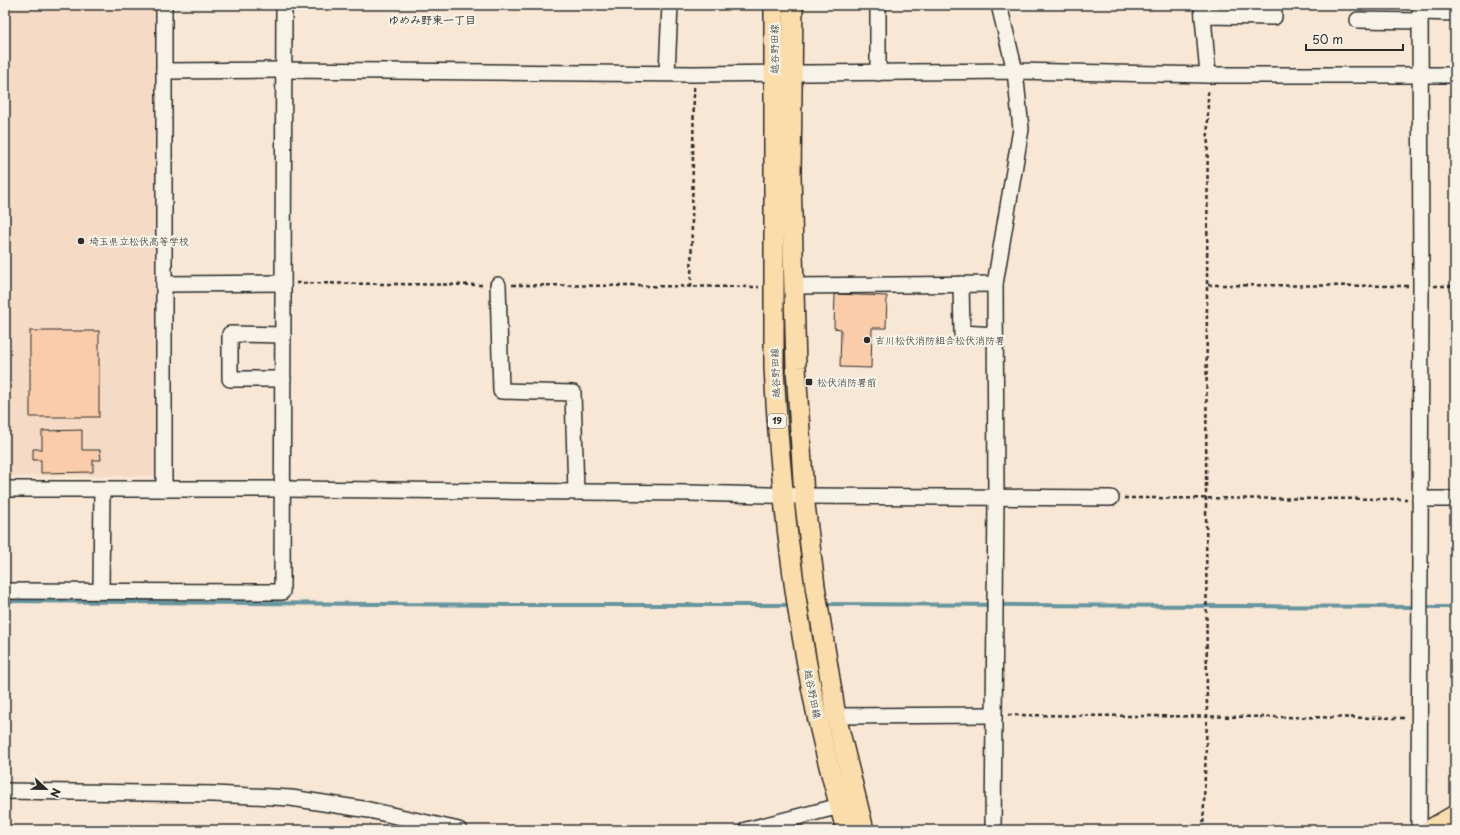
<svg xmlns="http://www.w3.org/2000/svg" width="1460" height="835" viewBox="0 0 1460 835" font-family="'Playpen Sans','Klee One',sans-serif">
<rect width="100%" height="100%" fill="#f8e7d5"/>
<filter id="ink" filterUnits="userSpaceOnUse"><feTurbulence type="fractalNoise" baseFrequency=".025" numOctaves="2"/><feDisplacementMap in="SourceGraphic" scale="8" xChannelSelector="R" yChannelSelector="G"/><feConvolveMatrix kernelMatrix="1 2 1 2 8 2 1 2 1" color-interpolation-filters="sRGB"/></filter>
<g filter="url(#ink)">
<path fill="#f5dbc5" d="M 5,5 L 157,5 L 156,476 L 5,476 Z"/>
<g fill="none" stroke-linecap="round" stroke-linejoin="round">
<g stroke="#66959e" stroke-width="4">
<path d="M 5,601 L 519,605 L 793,605"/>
<path d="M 823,604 L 1417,607"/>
<path d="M 1423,607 L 1455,607"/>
</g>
</g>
<g fill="#facca9" stroke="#2b2b2b">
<path d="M 835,294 L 887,296 L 886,328 L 872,328 L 871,368 L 840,367 L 841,329 L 834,328 Z"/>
<rect x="30" y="331" width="69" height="86"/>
<path d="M 82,430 L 82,450 L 100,450 L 101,460 L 93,460 L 93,472 L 41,473 L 41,460 L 33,460 L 33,449 L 42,449 L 42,431 Z"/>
</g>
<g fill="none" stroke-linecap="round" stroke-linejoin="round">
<defs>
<g id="minor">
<path d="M 878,5 L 878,73"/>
<path d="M 1202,5 L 1208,75"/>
<path d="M 1420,12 L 1455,13"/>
<path d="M 1203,16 L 1274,17 L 1274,5"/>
<path d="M 1358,20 L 1420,21"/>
<path d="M 164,71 L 284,70 L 694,74 L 1015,71 L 1208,75 L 1455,75"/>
<path d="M 667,73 L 670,5"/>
<path d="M 164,284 L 283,283"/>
<path d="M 961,284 L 962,333 L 995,335"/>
<path d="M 498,285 L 501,391 L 573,393 L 576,492"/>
<path d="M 794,286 L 995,284"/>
<path d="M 283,335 L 230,334 L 230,379 L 283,379"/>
<path d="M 5,489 L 283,489 L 689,493 L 804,496 L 1111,498"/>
<path d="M 164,489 L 164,5"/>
<path d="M 1420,499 L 1455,499"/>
<path d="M 5,591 L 282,592 L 284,5"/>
<path d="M 101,591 L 102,489"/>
<path d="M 836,716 L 993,715"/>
<path d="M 5,791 L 214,794 L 291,798 L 369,810 L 459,830"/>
<path d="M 746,830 L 840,806"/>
<path d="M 993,830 L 996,497 L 995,284 L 1021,129 L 1015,71 L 999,5"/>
<path d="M 1419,830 L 1421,286 L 1420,5"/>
</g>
<g id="major">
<path d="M 774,5 L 774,368 C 780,485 793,601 817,716 C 825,754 836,792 846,830"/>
<path d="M 793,5 L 791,175 L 796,367 L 804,496 L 815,586 L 836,716 L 864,830"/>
<path d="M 1429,830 L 1455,815"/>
</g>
</defs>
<use href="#minor" stroke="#2b2b2b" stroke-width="18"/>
<use href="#major" stroke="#2b2b2b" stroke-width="22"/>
<g stroke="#2b2b2b" stroke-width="2.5" stroke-dasharray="4 3" stroke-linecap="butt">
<path d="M 296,283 L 485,285"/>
<path d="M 512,285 L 759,287"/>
<path d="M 1208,285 L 1409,286"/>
<path d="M 1434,286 L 1455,286"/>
<path d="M 691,287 L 694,87"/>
<path d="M 1124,498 L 1407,499"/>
<path d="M 1008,715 L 1407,718"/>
<path d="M 1203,830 L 1207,717 L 1206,497 L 1208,88"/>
</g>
<use href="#minor" stroke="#f7f3e8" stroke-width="15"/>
<use href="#major" stroke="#fbddab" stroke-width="19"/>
</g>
</g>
<g fill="#2b2b2b" stroke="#f7f3e8" stroke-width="1.5">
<circle cx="81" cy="241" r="4"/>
<circle cx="867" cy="340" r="4"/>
<rect x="805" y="378" width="8" height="8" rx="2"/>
</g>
<g text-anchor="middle" stroke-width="4" stroke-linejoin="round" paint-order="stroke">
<rect fill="#f7f3e8" stroke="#686764" stroke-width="1" x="768" y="414" width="18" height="14" rx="3"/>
<g font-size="9" font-weight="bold" fill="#2b2b2b">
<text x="777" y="424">19</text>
</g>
<g font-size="10" fill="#2b2b2b" stroke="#f7f3e8">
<text transform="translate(774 49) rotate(-90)" y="4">越谷野田線</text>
<text transform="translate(775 373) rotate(-92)" y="4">越谷野田線</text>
<text transform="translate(813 694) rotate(79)" y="4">越谷野田線</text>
</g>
<g font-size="10" fill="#2b2b2b" stroke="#f7f3e8" text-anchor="start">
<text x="89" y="245">埼玉県立松伏高等学校</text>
<text x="875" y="344">吉川松伏消防組合松伏消防署</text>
<text x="817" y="386">松伏消防署前</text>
</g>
<g font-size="11" font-weight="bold" fill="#2b2b2b" stroke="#f7f3e8">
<text x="432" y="24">ゆめみ野東一丁目</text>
</g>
</g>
<rect width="1460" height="835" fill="none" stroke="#f7f3e8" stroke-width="20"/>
<rect x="10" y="10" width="1440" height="815" fill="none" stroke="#2b2b2b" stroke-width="1.5" filter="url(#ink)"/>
<g transform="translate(46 789) rotate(112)" stroke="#f7f3e8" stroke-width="3" paint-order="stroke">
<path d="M0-3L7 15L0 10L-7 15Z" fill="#2b2b2b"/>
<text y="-6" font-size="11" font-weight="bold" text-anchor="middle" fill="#2b2b2b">N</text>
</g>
<path d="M1306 44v6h97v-6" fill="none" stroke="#2b2b2b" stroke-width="2"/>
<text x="1312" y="44" font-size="12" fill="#2b2b2b" stroke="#f7f3e8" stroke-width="3" paint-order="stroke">50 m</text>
</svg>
